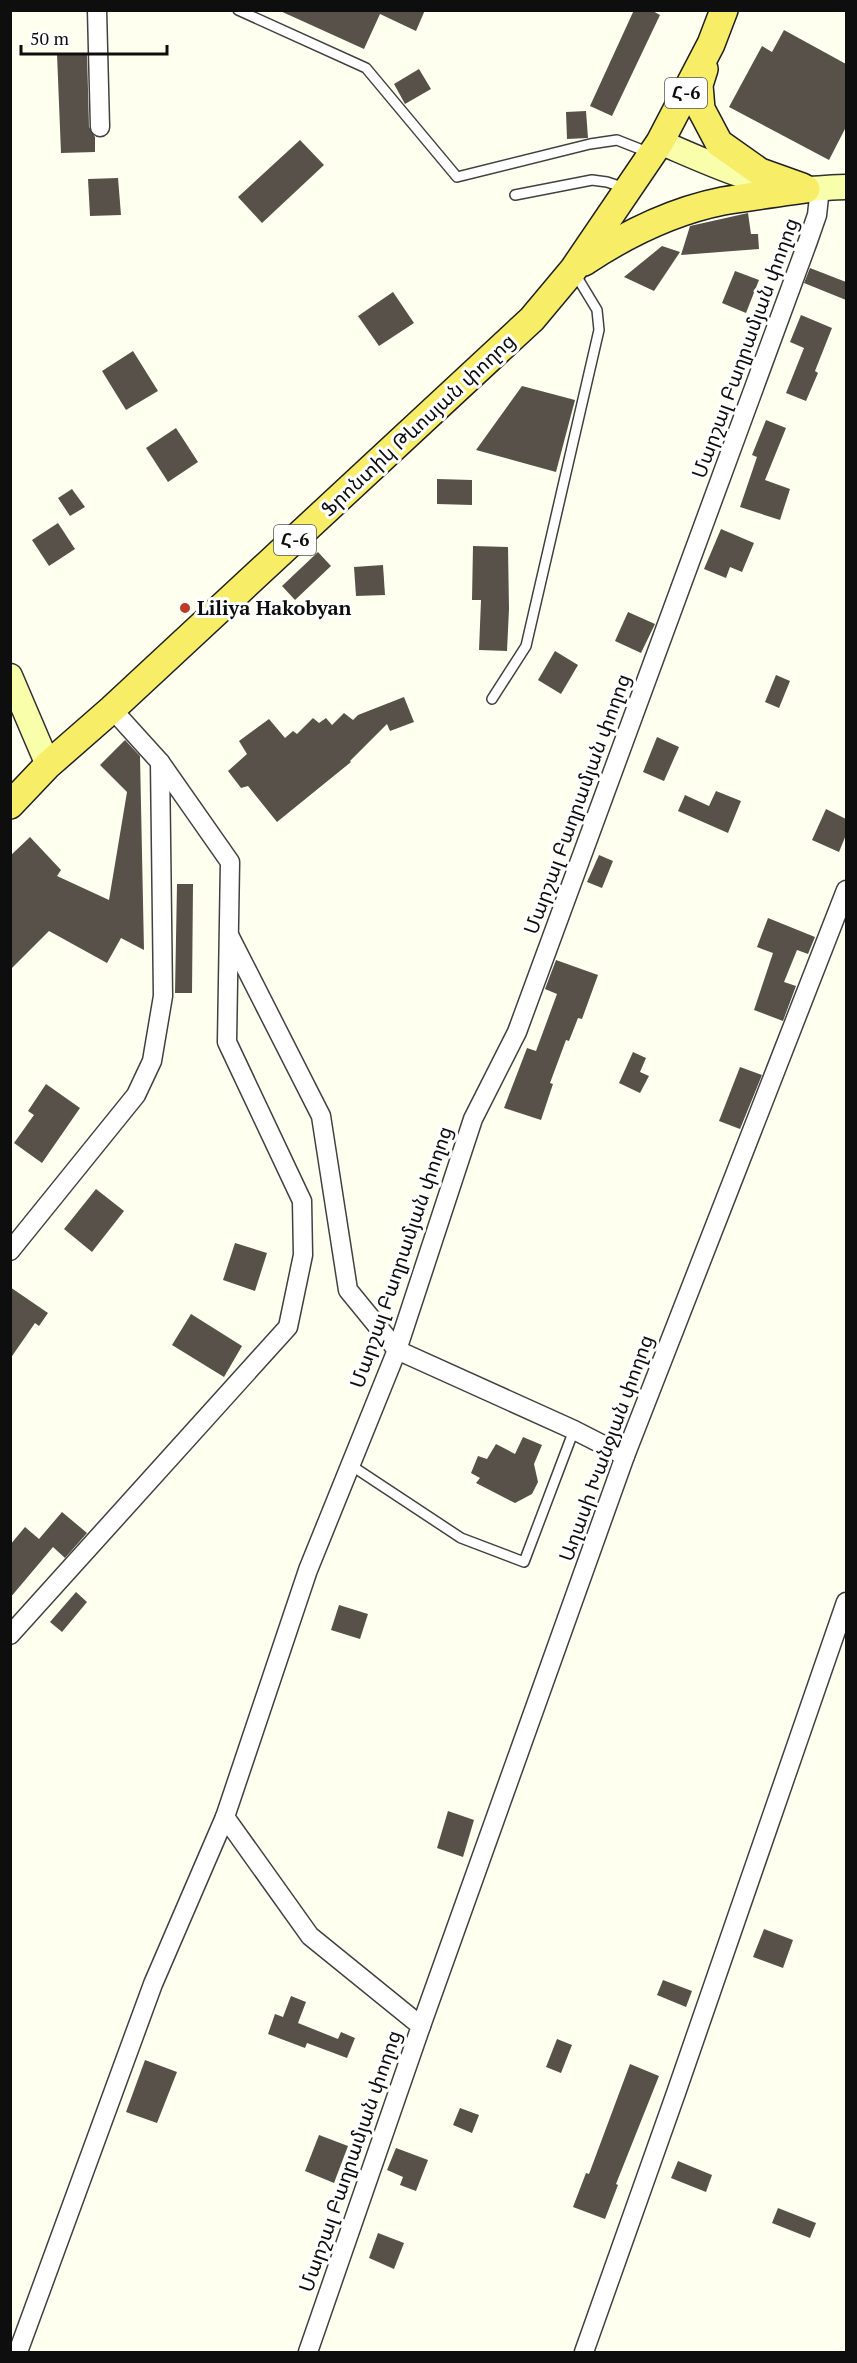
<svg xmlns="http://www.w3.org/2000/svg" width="857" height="2363" viewBox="0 0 857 2363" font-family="'PT Serif','Noto Sans Armenian',serif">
<rect width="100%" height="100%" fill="#ffffef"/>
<g fill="#57514a">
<path d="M 278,10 L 425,10 L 416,31 L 380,14 L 364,49 Z"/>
<path d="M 634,10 L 651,10 L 660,15 L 612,116 L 590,106 Z"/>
<path d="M 784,30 L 846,64 L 846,127 L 829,160 L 729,107 L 762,46 L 772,52 Z"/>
<path d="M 87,53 L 89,127 L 95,137 L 95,152 L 61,153 L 57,54 Z"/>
<path d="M 419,69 L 431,89 L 405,104 L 394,84 Z"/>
<path d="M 586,111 L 588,138 L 567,139 L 566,112 Z"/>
<path d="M 300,140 L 324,165 L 262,223 L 238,197 Z"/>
<path d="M 118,178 L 121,215 L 90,216 L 88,179 Z"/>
<path d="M 748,213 L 751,234 L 758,234 L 759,249 L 681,255 L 690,226 Z"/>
<path d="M 662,246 L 680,252 L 654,291 L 624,277 Z"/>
<path d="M 810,268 L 846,282 L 846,300 L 804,283 Z"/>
<path d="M 735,271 L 759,280 L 746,313 L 722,303 Z"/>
<path d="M 393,292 L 414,323 L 379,346 L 358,316 Z"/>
<path d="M 801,315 L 832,328 L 815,371 L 818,373 L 806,401 L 786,393 L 804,348 L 790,342 Z"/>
<path d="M 133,351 L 158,391 L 126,410 L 102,371 Z"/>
<path d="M 522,386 L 575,400 L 556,472 L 476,450 Z"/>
<path d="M 766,420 L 786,428 L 765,480 L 790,489 L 780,520 L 740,507 L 757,457 L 752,455 Z"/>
<path d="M 176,428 L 198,462 L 168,482 L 146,448 Z"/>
<path d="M 437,479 L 472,480 L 472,505 L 437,504 Z"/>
<path d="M 72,489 L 85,507 L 70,516 L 58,498 Z"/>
<path d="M 58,523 L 75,549 L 49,566 L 32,540 Z"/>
<path d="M 721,529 L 754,543 L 742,572 L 730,567 L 726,578 L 704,569 Z"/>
<path d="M 473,546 L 508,547 L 509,609 L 507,651 L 479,650 L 481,600 L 472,600 Z"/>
<path d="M 318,552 L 331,566 L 295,600 L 282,586 Z"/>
<path d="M 383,565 L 385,595 L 356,596 L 354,567 Z"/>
<path d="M 628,612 L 655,624 L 641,653 L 615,641 Z"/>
<path d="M 555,651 L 578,665 L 561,694 L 538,680 Z"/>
<path d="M 776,675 L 790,681 L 779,708 L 765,702 Z"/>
<path d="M 404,697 L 414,722 L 390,731 L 387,724 L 350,761 L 351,762 L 277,822 L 248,786 L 241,788 L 228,771 L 247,754 L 239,741 L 269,719 L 285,738 L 293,731 L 297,734 L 313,718 L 319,723 L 326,718 L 332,725 L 344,713 L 353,720 L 358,715 Z"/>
<path d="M 657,737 L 679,747 L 664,781 L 643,772 Z"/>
<path d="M 125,740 L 140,756 L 144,950 L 121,938 L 107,963 L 49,931 L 10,970 L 10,856 L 30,837 L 61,870 L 57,876 L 109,900 L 127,792 L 100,765 Z"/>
<path d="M 716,791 L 741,801 L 728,833 L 678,811 L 685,795 L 709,806 Z"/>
<path d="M 826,809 L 846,819 L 846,835 L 839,852 L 812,840 Z"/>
<path d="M 599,855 L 613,861 L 602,888 L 587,882 Z"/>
<path d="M 177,884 L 193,884 L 192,993 L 175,993 Z"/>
<path d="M 768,918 L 815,937 L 808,954 L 797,950 L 784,982 L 796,986 L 783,1021 L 754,1010 L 773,953 L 757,947 Z"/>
<path d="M 556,960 L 598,975 L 582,1019 L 578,1018 L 569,1041 L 566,1040 L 550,1083 L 553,1084 L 541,1120 L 504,1108 L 527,1048 L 536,1051 L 557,994 L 545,989 Z"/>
<path d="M 633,1052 L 646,1058 L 640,1072 L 649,1076 L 640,1093 L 619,1083 Z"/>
<path d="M 740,1067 L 762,1075 L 740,1129 L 719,1121 Z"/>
<path d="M 46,1084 L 80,1108 L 42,1163 L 14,1143 L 34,1115 L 28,1111 Z"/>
<path d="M 96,1189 L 124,1211 L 92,1252 L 64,1229 Z"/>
<path d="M 235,1243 L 267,1253 L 255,1291 L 223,1280 Z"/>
<path d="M 10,1287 L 48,1313 L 39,1326 L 35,1323 L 10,1359 Z"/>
<path d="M 191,1314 L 242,1346 L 224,1377 L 172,1345 Z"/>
<path d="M 523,1437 L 542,1445 L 534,1464 L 538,1482 L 532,1494 L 515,1503 L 476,1483 L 480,1478 L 471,1473 L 478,1456 L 487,1459 L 496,1444 L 515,1454 Z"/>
<path d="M 62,1512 L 87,1533 L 65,1558 L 53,1547 L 10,1598 L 10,1545 L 25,1527 L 39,1539 Z"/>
<path d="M 76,1592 L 87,1602 L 62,1632 L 50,1622 Z"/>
<path d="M 339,1605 L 368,1614 L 360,1639 L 331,1630 Z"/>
<path d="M 448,1811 L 474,1820 L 463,1857 L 437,1848 Z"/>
<path d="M 764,1929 L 793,1940 L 783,1968 L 753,1957 Z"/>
<path d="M 663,1980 L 692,1991 L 686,2007 L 657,1995 Z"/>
<path d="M 291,1996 L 306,2002 L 298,2023 L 338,2039 L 341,2032 L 355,2038 L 347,2058 L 307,2043 L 305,2048 L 268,2034 L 275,2014 L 283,2017 Z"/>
<path d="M 557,2039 L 572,2045 L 561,2073 L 546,2067 Z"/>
<path d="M 145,2060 L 177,2072 L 157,2123 L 126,2112 Z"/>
<path d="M 630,2064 L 659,2076 L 616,2184 L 618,2185 L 605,2219 L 573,2207 L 586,2173 L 589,2174 Z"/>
<path d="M 460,2108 L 479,2115 L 472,2133 L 453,2125 Z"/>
<path d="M 319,2135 L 348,2146 L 334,2183 L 305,2171 Z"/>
<path d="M 396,2148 L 428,2160 L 416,2191 L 400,2185 L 403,2177 L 387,2170 Z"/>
<path d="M 678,2161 L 712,2175 L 706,2192 L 671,2178 Z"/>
<path d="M 778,2208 L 816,2223 L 810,2238 L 772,2223 Z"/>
<path d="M 378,2233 L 404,2243 L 394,2269 L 369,2258 Z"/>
</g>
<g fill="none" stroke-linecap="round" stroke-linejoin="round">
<defs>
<g id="lane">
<path d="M 238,10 L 366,68 L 457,177 L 590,144 L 617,140 L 650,153"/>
<path d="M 515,195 L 592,180 L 607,182 L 625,188"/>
<path d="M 492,699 L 526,646 L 599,330 L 597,310 L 574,272"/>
<path d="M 349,1464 L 461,1538 L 524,1562 L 574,1430"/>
</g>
<g id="street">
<path d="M 97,10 L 100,127"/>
<path d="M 230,937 L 321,1116 L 348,1290 L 397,1350 L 574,1430 L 625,1456"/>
<path d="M 10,1251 L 136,1095 L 152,1061 L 163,996 L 160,762 L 112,709"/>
<path d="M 10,1635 L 288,1327 L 303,1255 L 302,1201 L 227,1042 L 230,862 L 160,762"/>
<path d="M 421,2026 L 625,1456 L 846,890"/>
<path d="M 18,2352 L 153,1984 L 225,1817"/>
<path d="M 308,2352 L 421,2026 L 310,1936 L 225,1817 L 308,1570 L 397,1350 L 473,1119 L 517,1032 L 808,241 L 817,215 L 820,188"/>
<path d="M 584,2352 L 676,2093 L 846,1602"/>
</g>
<g id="secondary">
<path d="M 660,142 C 707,162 754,185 805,189 C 818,189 833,187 846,187"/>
<path d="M 10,676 L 48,765"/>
</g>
<g id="primary">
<path d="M 704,69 L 699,85 L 701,109 L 719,143 L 760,172 L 802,187"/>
<path d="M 584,262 C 626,234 673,211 723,201 C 751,196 779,193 806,189"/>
<path d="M 10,805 L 48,765 L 112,709 L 532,319 L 573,270 L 660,142 L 711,44 L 724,10"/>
</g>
</defs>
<use href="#lane" stroke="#414141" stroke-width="12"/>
<use href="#street" stroke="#414141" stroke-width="21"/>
<use href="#secondary" stroke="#303030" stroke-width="27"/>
<use href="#primary" stroke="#1f1f1f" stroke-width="30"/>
<use href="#lane" stroke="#fff" stroke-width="9"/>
<use href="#street" stroke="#fff" stroke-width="18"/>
<use href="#secondary" stroke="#f9feab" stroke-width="24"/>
<use href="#primary" stroke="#f7ed67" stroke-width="27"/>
</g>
<circle fill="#be3a26" stroke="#fff" stroke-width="2" cx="185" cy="608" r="6"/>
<g text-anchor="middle" stroke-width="6" stroke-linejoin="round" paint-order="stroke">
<g fill="#fff" stroke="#565656" stroke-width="1.5">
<rect x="665" y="78" width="42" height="30" rx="4.5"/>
<rect x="274" y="525" width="42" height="30" rx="4.5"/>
</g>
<g font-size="18" font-weight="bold" fill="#0e0e0e">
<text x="686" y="99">Հ-6</text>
<text x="295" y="546">Հ-6</text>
</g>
<g font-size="20" fill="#0e0e0e" stroke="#fff">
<text transform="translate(745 348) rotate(-70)" y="7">Մարշալ Բաղրամյան փողոց</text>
<text transform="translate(418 425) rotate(-43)" y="7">Ֆրոնտիկ Թևոսյան փողոց</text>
<text transform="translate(577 804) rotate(-70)" y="7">Մարշալ Բաղրամյան փողոց</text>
<text transform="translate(401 1257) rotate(-71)" y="7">Մարշալ Բաղրամյան փողոց</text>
<text transform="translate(606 1448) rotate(-70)" y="7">Աղասի Խանջյան փողոց</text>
<text transform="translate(350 2161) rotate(-71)" y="7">Մարշալ Բաղրամյան փողոց</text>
</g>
<g font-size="20" font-weight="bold" fill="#0e0e0e" stroke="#fff" text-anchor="start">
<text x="197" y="615">Liliya Hakobyan</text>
</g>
</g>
<rect width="857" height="2363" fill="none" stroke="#0e0e0e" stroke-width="24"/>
<path d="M21 45v9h146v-9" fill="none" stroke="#0e0e0e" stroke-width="3"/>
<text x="30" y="45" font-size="18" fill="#0e0e0e" stroke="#ffffff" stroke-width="4.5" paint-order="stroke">50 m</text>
</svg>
